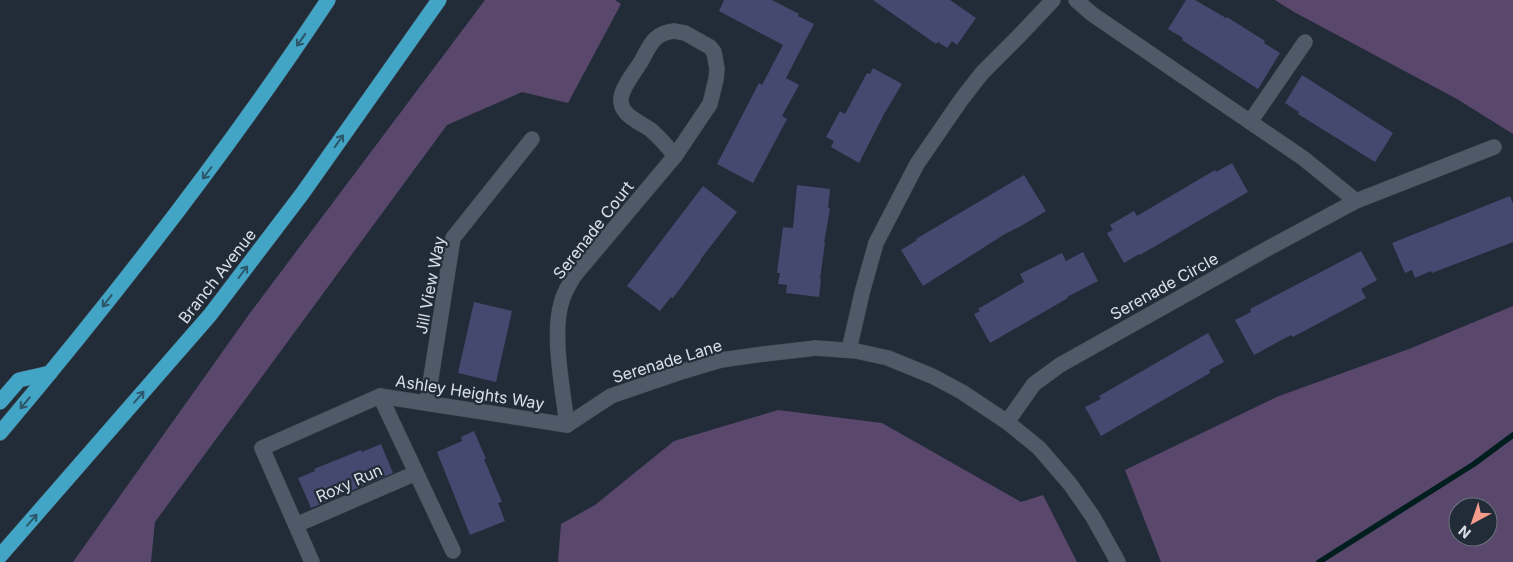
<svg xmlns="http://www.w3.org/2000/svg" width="1513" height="562" viewBox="0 0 1513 562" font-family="Inter,sans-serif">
<rect width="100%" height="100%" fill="#212c38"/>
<g fill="#5a476c" fill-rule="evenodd">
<path d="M 485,0 L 615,0 L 621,4 L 568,103 L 522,92 L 447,125 L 155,522 L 151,562 L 73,562 L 250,313 Z"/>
<path d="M 1275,0 L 1513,0 L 1513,134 L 1457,99 L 1294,12 Z"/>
<path d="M 1513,306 L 1513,562 L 1161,562 L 1125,470 L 1279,396 L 1409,349 ZM 1458,507 L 1488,507 L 1488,537 L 1458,537 Z"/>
<path d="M 778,410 L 882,423 L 1021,502 L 1043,495 L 1077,562 L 558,562 L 561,524 L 595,505 L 674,441 Z"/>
</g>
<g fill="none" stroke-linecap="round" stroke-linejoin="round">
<path stroke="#001e1e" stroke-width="5.5" d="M 1319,562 L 1474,464 L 1513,435"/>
</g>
<g fill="#45496f">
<path d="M 724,0 L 772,0 L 799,14 L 798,16 L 814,24 L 786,78 L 799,85 L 782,116 L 787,119 L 753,183 L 717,164 L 759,83 L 762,85 L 783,45 L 719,11 Z"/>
<path d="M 873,0 L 950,0 L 976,18 L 957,45 L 952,41 L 947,48 L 938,42 L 936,44 Z"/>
<path d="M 1186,0 L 1195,0 L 1226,18 L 1227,17 L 1265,41 L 1264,43 L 1280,53 L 1258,89 L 1182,40 L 1183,38 L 1168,29 Z"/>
<path d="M 873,68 L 902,84 L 884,114 L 859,163 L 831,147 L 834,141 L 826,137 L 840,111 L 845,114 L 867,73 L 870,74 Z"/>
<path d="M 1302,75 L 1393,133 L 1375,162 L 1298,114 L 1299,112 L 1285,103 Z"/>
<path d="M 1232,163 L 1248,192 L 1140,255 L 1139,254 L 1124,263 L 1107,233 L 1113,230 L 1110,225 L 1134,211 L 1137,216 L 1215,170 L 1216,172 Z"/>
<path d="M 1024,175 L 1046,211 L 1021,226 L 1005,234 L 923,286 L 901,250 L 917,240 L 916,239 Z"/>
<path d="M 797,185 L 830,189 L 828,208 L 830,208 L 824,243 L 825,243 L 820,279 L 821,279 L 819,297 L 786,293 L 787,285 L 778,284 L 780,273 L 777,273 L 783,227 L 793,228 Z"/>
<path d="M 703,186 L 737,212 L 700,260 L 701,260 L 673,298 L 671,297 L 660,311 L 627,286 Z"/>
<path d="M 1510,196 L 1513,204 L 1513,242 L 1432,273 L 1431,271 L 1415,278 L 1412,270 L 1405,273 L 1392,243 Z"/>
<path d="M 1361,251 L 1377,280 L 1361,289 L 1366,298 L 1293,337 L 1291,335 L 1254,355 L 1235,320 L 1251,312 L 1250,309 Z"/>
<path d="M 1083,252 L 1098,281 L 1067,297 L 1068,298 L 990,343 L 974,314 L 980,311 L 978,309 L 1024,282 L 1020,274 L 1062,253 L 1066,261 Z"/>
<path d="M 474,302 L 512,311 L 496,382 L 458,373 Z"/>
<path d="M 1208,333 L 1224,362 L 1209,370 L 1210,373 L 1101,436 L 1085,407 L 1101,399 L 1099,396 Z"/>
<path d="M 474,431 L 486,459 L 484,459 L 502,502 L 498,503 L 505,521 L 470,535 L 437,452 L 462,441 L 461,437 Z"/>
<path d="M 381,444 L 393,473 L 311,508 L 298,478 L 315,471 L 314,469 L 361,450 L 362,452 Z"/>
</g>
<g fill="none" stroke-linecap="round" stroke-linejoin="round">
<defs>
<g id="street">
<path d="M 1076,0 L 1092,14 L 1303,158 L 1356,201"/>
<path d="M 674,31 L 685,33 L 710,47 L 714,52 L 717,69 L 716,79 L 710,104 L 675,156 C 668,147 660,138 651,130 C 640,122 619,115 621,98 C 623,85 635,72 642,60 C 650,45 654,33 674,31 Z"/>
<path d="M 1250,122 L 1305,42"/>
<path d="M 849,350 L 862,293 L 876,243 L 917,164 L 961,100 L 982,73 L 1017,38 L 1053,0"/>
<path d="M 380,396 L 453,551"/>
<path d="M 427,403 L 453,238 L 532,139"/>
<path d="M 1007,422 L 1034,384 L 1060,365 L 1265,250 L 1356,201 L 1494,147"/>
<path d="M 567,425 L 611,396 L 684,371 L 721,360 L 764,354 L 816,348 L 856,351 L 888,358 L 932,376 L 962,392 L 1007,422 L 1039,448 L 1070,484 L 1093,517 L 1118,562"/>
<path d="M 567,425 C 563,390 552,337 561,304 C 563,294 569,285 574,276 L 675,156"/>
<path d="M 296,525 L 416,473"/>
<path d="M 312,562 L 262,448 L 380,396 L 567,425"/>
</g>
<g id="highway">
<path d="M 0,402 L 19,380 L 50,373"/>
<path d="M 0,433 C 117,294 228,151 328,0"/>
<path d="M 0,556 L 210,315 L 302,194 L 439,0"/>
</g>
</defs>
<use href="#street" stroke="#404953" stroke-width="16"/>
<use href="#highway" stroke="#404953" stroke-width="16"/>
<use href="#street" stroke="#4e5a67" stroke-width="15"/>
<use href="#highway" stroke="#42a5c6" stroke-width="15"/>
</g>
<defs><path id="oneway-shaft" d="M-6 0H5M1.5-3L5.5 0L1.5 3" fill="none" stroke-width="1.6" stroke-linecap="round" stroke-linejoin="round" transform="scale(1.25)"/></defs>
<g stroke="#2d566a">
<use href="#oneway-shaft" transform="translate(301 40) rotate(125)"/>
<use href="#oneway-shaft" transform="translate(339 141) rotate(-55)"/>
<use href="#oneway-shaft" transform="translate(207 173) rotate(127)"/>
<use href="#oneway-shaft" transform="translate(243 272) rotate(-53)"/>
<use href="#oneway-shaft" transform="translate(107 301) rotate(128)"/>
<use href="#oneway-shaft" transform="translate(139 397) rotate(-49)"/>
<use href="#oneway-shaft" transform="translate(25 403) rotate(130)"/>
<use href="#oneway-shaft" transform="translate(32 520) rotate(-49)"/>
</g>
<g text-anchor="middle" stroke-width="4.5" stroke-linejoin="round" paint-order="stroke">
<g font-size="16" fill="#d9e0e8" stroke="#212c38">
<text transform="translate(593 230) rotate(-52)" y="6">Serenade Court</text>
<text transform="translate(217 276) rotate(-52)" y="6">Branch Avenue</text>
<text transform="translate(430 285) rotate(-79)" y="6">Jill View Way</text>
<text transform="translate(1164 286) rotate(-29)" y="6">Serenade Circle</text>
<text transform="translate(667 361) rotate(-17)" y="6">Serenade Lane</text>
<text transform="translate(470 392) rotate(9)" y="6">Ashley Heights Way</text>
<text transform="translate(349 483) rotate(-24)" y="6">Roxy Run</text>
</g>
</g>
<g transform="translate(1473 522) rotate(220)"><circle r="24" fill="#212c38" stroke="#6b747e"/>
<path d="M0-4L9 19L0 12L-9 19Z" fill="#f49d8c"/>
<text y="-8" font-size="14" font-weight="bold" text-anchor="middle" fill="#d9e0e8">N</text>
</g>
</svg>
